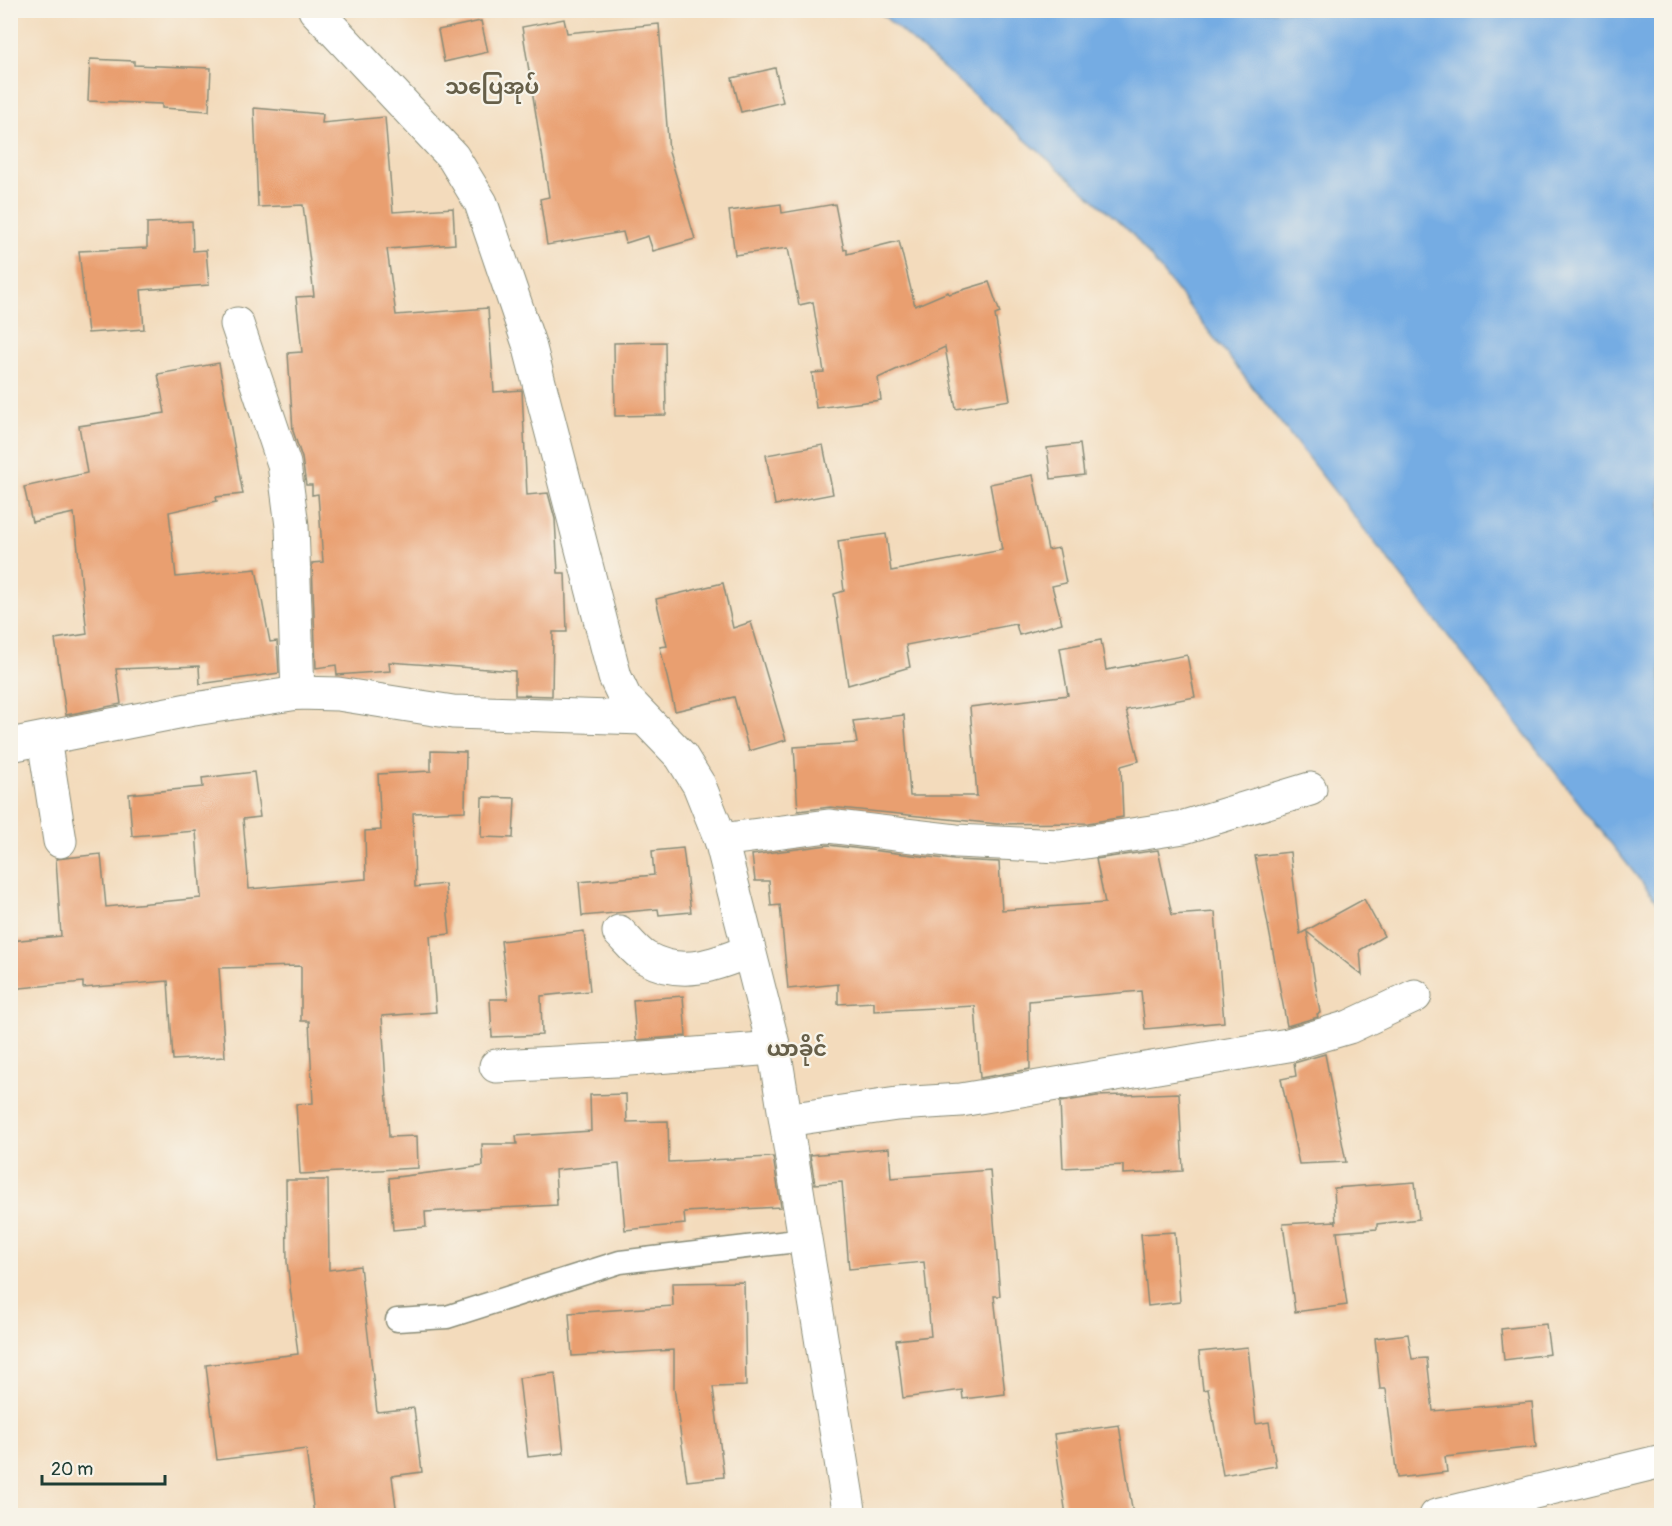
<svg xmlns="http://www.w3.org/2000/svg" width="1672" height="1526" viewBox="0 0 1672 1526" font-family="Pangolin,'Noto Sans Myanmar',sans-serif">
<rect width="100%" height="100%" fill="#f7f3e8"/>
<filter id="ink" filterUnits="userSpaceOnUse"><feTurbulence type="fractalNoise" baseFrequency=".0167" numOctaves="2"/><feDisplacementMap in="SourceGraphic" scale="12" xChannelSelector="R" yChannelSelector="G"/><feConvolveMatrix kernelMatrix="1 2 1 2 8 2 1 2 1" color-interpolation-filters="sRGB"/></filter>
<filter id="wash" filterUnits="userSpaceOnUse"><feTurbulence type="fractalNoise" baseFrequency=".008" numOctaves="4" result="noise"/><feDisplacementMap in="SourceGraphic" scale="24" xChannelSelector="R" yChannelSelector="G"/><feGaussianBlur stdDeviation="1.35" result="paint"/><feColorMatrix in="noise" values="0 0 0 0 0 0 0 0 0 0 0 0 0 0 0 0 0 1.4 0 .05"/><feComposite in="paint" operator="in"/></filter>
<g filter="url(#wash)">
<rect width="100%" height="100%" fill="#f3dbbc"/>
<path fill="#75ace3" stroke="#4a748c" stroke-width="1.5" d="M 878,11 L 1661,11 L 1661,907 L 1130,231 Z"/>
<g id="blocks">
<g fill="#e99f70">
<path d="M 564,19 L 567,33 L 659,24 L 669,152 L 695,239 L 653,251 L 648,236 L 626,243 L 623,232 L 547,245 L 540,199 L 549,197 L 522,27 Z"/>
<path d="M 481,21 L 488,52 L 444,62 L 438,30 Z"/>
<path d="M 90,59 L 134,61 L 134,65 L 211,68 L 209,111 L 162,108 L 162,104 L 88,101 Z"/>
<path d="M 775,68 L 783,102 L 741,112 L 732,78 Z"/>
<path d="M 254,108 L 323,114 L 322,123 L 385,117 L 393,212 L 453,208 L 455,244 L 387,249 L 396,315 L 488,308 L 494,392 L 522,390 L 527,495 L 548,493 L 555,519 L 558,573 L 565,573 L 567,632 L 553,632 L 552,696 L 515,695 L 515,671 L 389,662 L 390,671 L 337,675 L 336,665 L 316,668 L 312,563 L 323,562 L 318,494 L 312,495 L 312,485 L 306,485 L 302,458 L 293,431 L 288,353 L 302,352 L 296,297 L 314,296 L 303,205 L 258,207 Z"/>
<path d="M 781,204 L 782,213 L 835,204 L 844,250 L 847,249 L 847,254 L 899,241 L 915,306 L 948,292 L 949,294 L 989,282 L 1000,313 L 995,315 L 1010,400 L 956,409 L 945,347 L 878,378 L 881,400 L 816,408 L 812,373 L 824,372 L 813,302 L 799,305 L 788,248 L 735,255 L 729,211 Z"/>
<path d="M 192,221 L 193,251 L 206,250 L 209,285 L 141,290 L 144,329 L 88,333 L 79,251 L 147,248 L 147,223 Z"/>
<path d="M 665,342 L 666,415 L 615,416 L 614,343 Z"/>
<path d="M 219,363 L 243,494 L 216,497 L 217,501 L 169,512 L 176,577 L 256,569 L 270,642 L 277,641 L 279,673 L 200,684 L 199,666 L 116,669 L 121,704 L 66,715 L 55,639 L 87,634 L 74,513 L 32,522 L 24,487 L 87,473 L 79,426 L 165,413 L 158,374 Z"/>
<path d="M 1080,444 L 1084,475 L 1051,479 L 1047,448 Z"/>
<path d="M 823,445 L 833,494 L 775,505 L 766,455 Z"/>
<path d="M 1033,475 L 1048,550 L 1059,548 L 1066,583 L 1052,586 L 1062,623 L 1019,635 L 1016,624 L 906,645 L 910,667 L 848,685 L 834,594 L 844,591 L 838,541 L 886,534 L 891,571 L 1002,550 L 990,484 Z"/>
<path d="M 723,583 L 733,628 L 751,622 L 786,740 L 749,751 L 734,697 L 675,711 L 660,647 L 667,646 L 656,599 Z"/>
<path d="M 1101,640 L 1106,670 L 1187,655 L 1195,697 L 1126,710 L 1139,761 L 1121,766 L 1123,817 L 1088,823 L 997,824 L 830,807 L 798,811 L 794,747 L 857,743 L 853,721 L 904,715 L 910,796 L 977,796 L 970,707 L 1068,695 L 1060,648 Z"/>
<path d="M 431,751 L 466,752 L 465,811 L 413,813 L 415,887 L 445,884 L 450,934 L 430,936 L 436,1012 L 382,1016 L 389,1137 L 417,1136 L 418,1168 L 300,1174 L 296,1104 L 313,1103 L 309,1021 L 301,1021 L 301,966 L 219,968 L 225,1057 L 173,1060 L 168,981 L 83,988 L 83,982 L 10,989 L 10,941 L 61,936 L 56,859 L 101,854 L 106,907 L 201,898 L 196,831 L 132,836 L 129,794 L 203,787 L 202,778 L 254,772 L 260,817 L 243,819 L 249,889 L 366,879 L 365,831 L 381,830 L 378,774 L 431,771 Z"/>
<path d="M 482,797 L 515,798 L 513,838 L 481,837 Z"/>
<path d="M 828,845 L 954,860 L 999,862 L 1002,910 L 1105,903 L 1096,859 L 1158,850 L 1172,915 L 1215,912 L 1224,1022 L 1145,1029 L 1141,991 L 1029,1001 L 1030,1069 L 980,1078 L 975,1006 L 874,1011 L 874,1002 L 838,1004 L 838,984 L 788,989 L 780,905 L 771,906 L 769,881 L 755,881 L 752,855 Z"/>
<path d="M 683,848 L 691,912 L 659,915 L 658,909 L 582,916 L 579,882 L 654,875 L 652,851 Z"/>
<path d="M 1290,852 L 1300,934 L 1364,899 L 1384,936 L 1360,950 L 1362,975 L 1307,932 L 1320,1013 L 1317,1014 L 1318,1017 L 1287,1026 L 1255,856 Z"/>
<path d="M 584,931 L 590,991 L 541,996 L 542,1035 L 492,1037 L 490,999 L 508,999 L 501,941 Z"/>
<path d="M 683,996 L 686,1036 L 636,1040 L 633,1000 Z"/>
<path d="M 1325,1054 L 1346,1162 L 1299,1164 L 1281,1079 L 1296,1076 L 1294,1063 Z"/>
<path d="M 1179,1093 L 1183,1171 L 1123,1174 L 1123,1165 L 1063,1168 L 1060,1102 L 1097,1096 Z"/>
<path d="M 626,1094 L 627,1122 L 668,1121 L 669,1162 L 773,1157 L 781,1207 L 684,1212 L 685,1224 L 625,1230 L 619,1164 L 555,1170 L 557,1205 L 425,1212 L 426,1227 L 393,1230 L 389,1178 L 483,1166 L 482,1144 L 517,1144 L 516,1136 L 591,1131 L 590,1095 Z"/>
<path d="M 889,1148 L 891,1178 L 990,1170 L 1000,1296 L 994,1296 L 1005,1394 L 963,1399 L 962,1390 L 903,1398 L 896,1340 L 931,1336 L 924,1262 L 849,1269 L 842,1182 L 815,1184 L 810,1155 Z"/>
<path d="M 286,1180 L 328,1180 L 329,1270 L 360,1266 L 377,1412 L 414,1408 L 422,1472 L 392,1476 L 397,1515 L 314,1515 L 306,1449 L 217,1460 L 206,1365 L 298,1354 L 287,1262 Z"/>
<path d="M 1415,1182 L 1419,1219 L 1377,1224 L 1377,1229 L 1337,1232 L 1347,1305 L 1295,1312 L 1283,1224 L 1336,1221 L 1336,1224 L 1334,1188 Z"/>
<path d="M 1175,1232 L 1180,1302 L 1148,1306 L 1141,1234 Z"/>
<path d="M 744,1282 L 746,1386 L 713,1387 L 724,1477 L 687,1481 L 674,1387 L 674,1350 L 572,1356 L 569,1313 L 673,1306 L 672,1283 Z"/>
<path d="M 1546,1324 L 1550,1354 L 1504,1360 L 1501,1329 Z"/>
<path d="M 1408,1334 L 1412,1359 L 1427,1358 L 1433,1411 L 1532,1402 L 1536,1447 L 1445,1457 L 1447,1472 L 1397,1478 L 1386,1389 L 1380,1389 L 1375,1338 Z"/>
<path d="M 1248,1347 L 1256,1424 L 1269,1422 L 1276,1466 L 1223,1475 L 1208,1389 L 1203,1390 L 1199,1352 Z"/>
<path d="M 555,1373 L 564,1453 L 528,1457 L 519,1378 Z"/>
<path d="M 1119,1425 L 1133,1515 L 1066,1515 L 1054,1434 Z"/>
</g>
</g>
</g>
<g filter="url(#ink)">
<use href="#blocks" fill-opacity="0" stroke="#898c78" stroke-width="1.5"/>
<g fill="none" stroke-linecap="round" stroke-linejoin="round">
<defs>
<path id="service" d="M 397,1320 L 447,1317 L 620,1262 L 805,1240"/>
<g id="minor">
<path d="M 315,10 L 453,157 L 481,203 L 529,344 L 615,677 L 625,698 L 681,756 L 699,785 L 721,840 L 774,1048 L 850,1516"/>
<path d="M 237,324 L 284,464 L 292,526 L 298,693"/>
<path d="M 44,739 L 60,841"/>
<path d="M 10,745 L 188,710 L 298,693 L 338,694 L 453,712 L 643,718"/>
<path d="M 721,840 L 828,826 L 956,841 L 1059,846 L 1184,827 L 1310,789"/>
<path d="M 619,932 C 627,940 636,952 646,958 C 682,978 715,965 749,951"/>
<path d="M 496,1066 L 616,1060 L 774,1048"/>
<path d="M 786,1120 L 897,1104 L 961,1100 L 1288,1045 L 1349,1027 L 1415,996"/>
<path d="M 1436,1516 L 1662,1461"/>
</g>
</defs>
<use href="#service" stroke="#898c78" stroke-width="25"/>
<use href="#minor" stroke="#898c78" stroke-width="35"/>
<use href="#service" stroke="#fff" stroke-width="22"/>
<use href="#minor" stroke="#fff" stroke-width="33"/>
</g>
</g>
<g text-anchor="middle" stroke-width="4.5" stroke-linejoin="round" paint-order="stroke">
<g font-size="21" font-weight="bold" fill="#665f49" stroke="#f7f3e8">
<text x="492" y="94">သပြေအုပ်</text>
<text x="797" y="1056">ယာခိုင်</text>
</g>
</g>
<rect width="1672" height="1526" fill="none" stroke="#f7f3e8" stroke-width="36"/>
<path d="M42 1475v9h123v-9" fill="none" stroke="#1f3d34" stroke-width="3"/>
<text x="51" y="1475" font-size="18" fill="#1f3d34" stroke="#f7f3e8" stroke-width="4.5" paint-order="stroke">20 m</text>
</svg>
